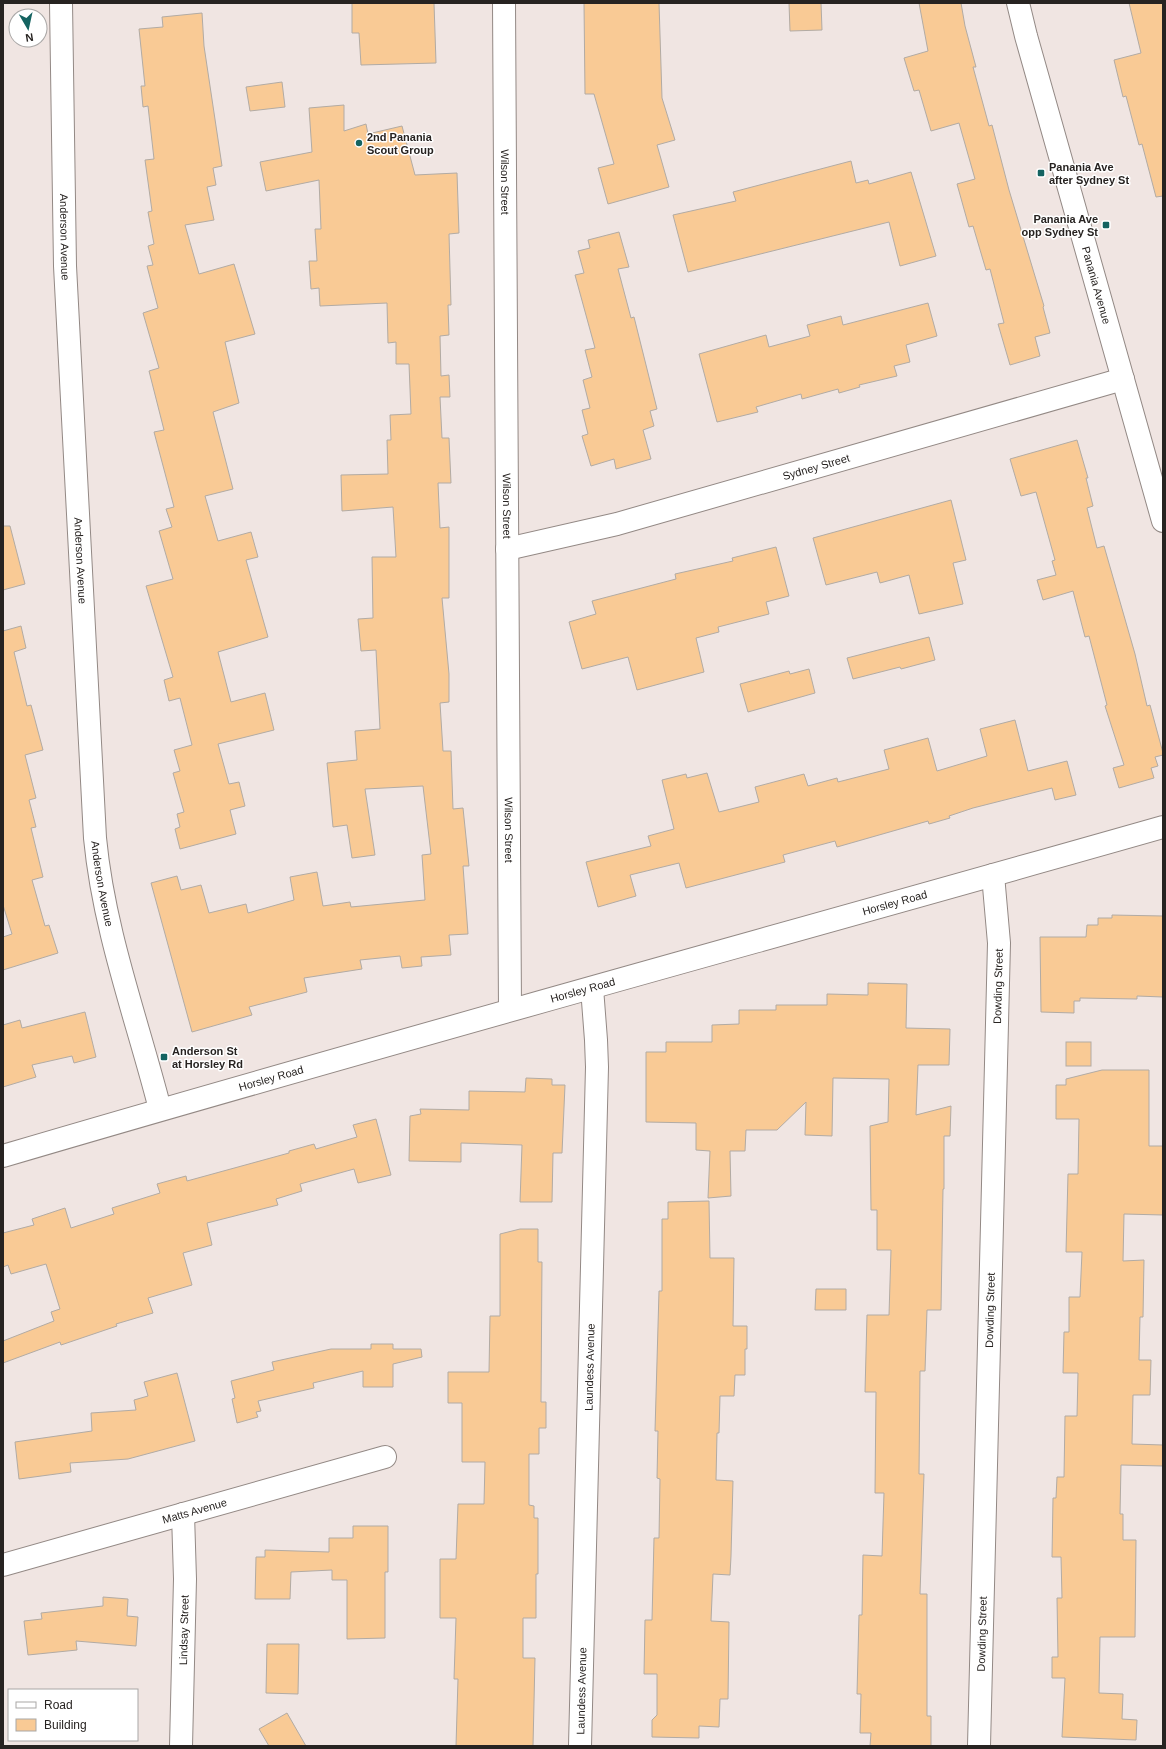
<svg xmlns="http://www.w3.org/2000/svg" width="1166" height="1749" viewBox="0 0 1166 1749" font-family="Helvetica,sans-serif">
<rect width="100%" height="100%" fill="#f0e5e2"/>
<g fill="#f9ca95" stroke="#b2aba4">
<path d="M 352,3 L 434,3 L 436,63 L 361,65 L 359,33 L 352,33 Z"/>
<path d="M 584,3 L 659,3 L 662,98 L 675,140 L 657,145 L 669,187 L 608,204 L 598,168 L 614,164 L 594,94 L 585,94 Z"/>
<path d="M 789,3 L 821,3 L 822,30 L 790,31 Z"/>
<path d="M 919,3 L 961,3 L 965,26 L 976,67 L 973,67 L 989,126 L 992,125 L 1009,190 L 1044,306 L 1043,307 L 1050,333 L 1035,337 L 1040,356 L 1010,365 L 998,324 L 1004,323 L 990,269 L 986,270 L 973,226 L 969,227 L 957,184 L 975,179 L 959,123 L 931,131 L 919,90 L 914,91 L 904,58 L 928,51 Z"/>
<path d="M 1129,3 L 1163,3 L 1163,196 L 1156,197 L 1142,144 L 1139,145 L 1126,96 L 1123,97 L 1114,60 L 1141,53 Z"/>
<path d="M 202,13 L 204,46 L 222,166 L 213,168 L 216,185 L 207,187 L 214,220 L 185,225 L 199,274 L 234,264 L 255,334 L 225,342 L 239,403 L 213,412 L 233,489 L 205,496 L 218,541 L 251,532 L 258,557 L 246,560 L 268,637 L 218,652 L 231,702 L 265,693 L 274,730 L 218,744 L 229,784 L 239,782 L 245,806 L 230,810 L 236,834 L 180,849 L 175,829 L 180,827 L 177,814 L 184,812 L 173,773 L 180,771 L 174,750 L 192,745 L 180,698 L 169,701 L 164,680 L 173,677 L 146,586 L 173,579 L 159,531 L 172,527 L 166,509 L 174,507 L 154,432 L 164,430 L 149,371 L 159,368 L 143,313 L 158,308 L 147,266 L 153,265 L 148,246 L 154,244 L 148,212 L 152,211 L 145,160 L 154,159 L 148,106 L 143,107 L 141,86 L 145,86 L 139,29 L 163,27 L 162,17 Z"/>
<path d="M 282,82 L 285,107 L 250,111 L 246,87 Z"/>
<path d="M 344,105 L 344,131 L 366,124 L 368,134 L 402,126 L 415,175 L 457,173 L 459,233 L 449,234 L 451,305 L 448,305 L 449,335 L 440,336 L 441,376 L 449,375 L 450,397 L 440,397 L 442,438 L 449,438 L 451,483 L 438,483 L 440,528 L 449,527 L 449,598 L 442,598 L 449,674 L 449,702 L 440,703 L 443,751 L 451,751 L 453,809 L 463,808 L 469,866 L 463,866 L 468,934 L 449,935 L 451,955 L 421,957 L 422,966 L 402,968 L 400,956 L 360,960 L 362,969 L 304,978 L 307,992 L 249,1007 L 252,1015 L 192,1032 L 151,883 L 177,876 L 181,890 L 201,885 L 209,913 L 246,904 L 248,913 L 294,900 L 290,877 L 317,872 L 323,906 L 350,902 L 351,907 L 425,900 L 422,855 L 431,854 L 423,786 L 365,789 L 375,855 L 352,858 L 347,825 L 333,827 L 327,763 L 357,760 L 355,731 L 380,729 L 376,650 L 361,651 L 358,619 L 373,618 L 372,557 L 396,557 L 393,507 L 342,511 L 341,475 L 388,474 L 387,440 L 391,440 L 390,415 L 411,414 L 409,364 L 396,364 L 396,342 L 388,343 L 387,303 L 320,306 L 319,288 L 311,289 L 309,261 L 317,261 L 315,229 L 321,229 L 319,180 L 266,191 L 260,162 L 312,152 L 309,108 Z"/>
<path d="M 851,161 L 856,183 L 868,180 L 869,184 L 911,172 L 936,256 L 900,266 L 889,222 L 688,272 L 673,215 L 736,201 L 733,192 Z"/>
<path d="M 619,232 L 629,267 L 618,269 L 631,318 L 634,317 L 657,409 L 650,411 L 654,426 L 643,430 L 651,459 L 616,469 L 614,459 L 591,466 L 582,436 L 588,434 L 582,410 L 590,408 L 583,380 L 592,377 L 585,350 L 595,348 L 575,275 L 584,273 L 578,251 L 590,248 L 588,240 Z"/>
<path d="M 928,303 L 937,336 L 906,345 L 910,362 L 894,366 L 897,376 L 859,385 L 860,387 L 839,393 L 838,389 L 802,399 L 801,394 L 756,407 L 758,412 L 717,422 L 699,354 L 766,335 L 769,347 L 810,336 L 807,325 L 841,316 L 843,325 Z"/>
<path d="M 1077,440 L 1088,478 L 1086,478 L 1093,506 L 1087,508 L 1097,548 L 1104,546 L 1135,654 L 1147,706 L 1150,705 L 1163,753 L 1163,755 L 1155,757 L 1158,766 L 1151,768 L 1154,778 L 1119,788 L 1113,768 L 1124,765 L 1105,706 L 1107,705 L 1089,636 L 1085,637 L 1073,591 L 1043,600 L 1037,580 L 1056,575 L 1052,561 L 1055,560 L 1036,492 L 1021,496 L 1010,459 Z"/>
<path d="M 951,500 L 966,560 L 953,563 L 963,604 L 919,614 L 909,575 L 880,583 L 877,572 L 826,585 L 813,538 Z"/>
<path d="M 3,526 L 10,526 L 25,584 L 3,590 Z"/>
<path d="M 776,547 L 789,596 L 766,602 L 769,614 L 718,627 L 719,632 L 696,638 L 704,672 L 637,690 L 628,657 L 582,669 L 569,622 L 596,614 L 592,601 L 676,579 L 675,574 L 733,561 L 732,558 Z"/>
<path d="M 21,626 L 26,648 L 14,652 L 27,706 L 31,705 L 43,750 L 25,755 L 36,798 L 29,800 L 36,827 L 31,828 L 43,877 L 32,880 L 45,926 L 49,925 L 58,953 L 3,970 L 3,937 L 12,934 L 3,905 L 3,631 Z"/>
<path d="M 929,637 L 935,660 L 901,669 L 900,667 L 853,679 L 847,658 Z"/>
<path d="M 809,669 L 815,693 L 748,712 L 740,684 L 789,671 L 790,674 Z"/>
<path d="M 1015,720 L 1028,771 L 1067,761 L 1076,795 L 1055,800 L 1052,788 L 973,808 L 949,816 L 950,818 L 929,824 L 928,821 L 837,847 L 835,841 L 783,855 L 785,862 L 686,888 L 679,863 L 630,875 L 636,896 L 598,907 L 586,862 L 651,846 L 648,836 L 674,829 L 662,780 L 686,774 L 687,778 L 707,773 L 719,812 L 759,802 L 755,787 L 804,774 L 808,786 L 837,778 L 838,782 L 889,769 L 884,750 L 928,738 L 937,771 L 987,756 L 980,729 Z"/>
<path d="M 1112,915 L 1163,916 L 1163,997 L 1137,996 L 1137,999 L 1080,998 L 1080,1001 L 1074,1001 L 1074,1013 L 1041,1012 L 1040,937 L 1086,937 L 1087,925 L 1098,925 L 1098,918 L 1112,918 Z"/>
<path d="M 868,983 L 907,984 L 906,1028 L 950,1029 L 949,1065 L 918,1065 L 916,1115 L 951,1106 L 950,1136 L 944,1136 L 944,1189 L 943,1189 L 941,1310 L 927,1310 L 925,1371 L 920,1371 L 919,1474 L 924,1474 L 920,1594 L 927,1594 L 927,1716 L 931,1716 L 931,1746 L 870,1746 L 871,1733 L 860,1733 L 861,1694 L 857,1694 L 859,1615 L 862,1615 L 863,1555 L 882,1556 L 884,1493 L 875,1493 L 876,1392 L 865,1392 L 867,1315 L 889,1315 L 891,1250 L 877,1250 L 877,1210 L 871,1210 L 870,1126 L 888,1122 L 889,1079 L 833,1078 L 832,1136 L 805,1135 L 806,1102 L 777,1130 L 746,1130 L 745,1151 L 730,1151 L 731,1196 L 708,1198 L 710,1151 L 696,1150 L 696,1123 L 646,1122 L 646,1052 L 666,1052 L 666,1042 L 712,1042 L 712,1025 L 739,1024 L 739,1010 L 776,1010 L 776,1005 L 827,1005 L 827,994 L 868,995 Z"/>
<path d="M 85,1012 L 96,1057 L 74,1063 L 72,1056 L 32,1065 L 36,1077 L 3,1087 L 3,1025 L 20,1020 L 22,1028 Z"/>
<rect x="1066" y="1042" width="25" height="24"/>
<path d="M 1102,1070 L 1149,1070 L 1149,1146 L 1163,1146 L 1163,1215 L 1124,1214 L 1123,1261 L 1144,1260 L 1143,1317 L 1140,1317 L 1139,1360 L 1151,1360 L 1150,1395 L 1133,1395 L 1132,1444 L 1163,1445 L 1163,1466 L 1121,1465 L 1120,1514 L 1123,1514 L 1123,1540 L 1136,1540 L 1135,1637 L 1100,1637 L 1099,1693 L 1123,1694 L 1122,1719 L 1137,1720 L 1136,1740 L 1062,1737 L 1065,1678 L 1052,1678 L 1052,1657 L 1058,1657 L 1057,1598 L 1062,1598 L 1061,1557 L 1052,1557 L 1053,1498 L 1056,1498 L 1057,1477 L 1064,1477 L 1065,1416 L 1077,1416 L 1078,1373 L 1063,1373 L 1064,1332 L 1069,1332 L 1069,1297 L 1080,1297 L 1082,1252 L 1066,1252 L 1068,1174 L 1078,1174 L 1079,1119 L 1056,1119 L 1056,1085 L 1066,1085 L 1066,1079 Z"/>
<path d="M 526,1078 L 552,1079 L 552,1085 L 565,1085 L 562,1153 L 553,1153 L 552,1202 L 520,1202 L 522,1145 L 461,1143 L 461,1162 L 409,1161 L 410,1116 L 421,1114 L 420,1109 L 469,1110 L 469,1091 L 525,1092 Z"/>
<path d="M 376,1119 L 391,1175 L 358,1183 L 354,1169 L 300,1184 L 302,1191 L 276,1199 L 278,1205 L 207,1223 L 212,1245 L 183,1253 L 192,1285 L 148,1298 L 153,1313 L 116,1324 L 117,1326 L 61,1345 L 60,1342 L 3,1363 L 3,1341 L 54,1321 L 51,1312 L 60,1309 L 46,1264 L 11,1274 L 8,1265 L 3,1267 L 3,1233 L 34,1225 L 32,1219 L 65,1208 L 71,1228 L 114,1214 L 112,1208 L 160,1193 L 157,1184 L 186,1176 L 187,1181 L 289,1153 L 289,1151 L 314,1144 L 316,1149 L 357,1137 L 353,1125 Z"/>
<path d="M 709,1201 L 710,1258 L 734,1258 L 733,1326 L 747,1326 L 747,1349 L 745,1349 L 745,1375 L 735,1375 L 734,1396 L 720,1396 L 719,1433 L 717,1433 L 716,1480 L 733,1481 L 731,1556 L 730,1575 L 713,1574 L 711,1621 L 729,1622 L 728,1699 L 720,1699 L 719,1727 L 699,1726 L 699,1738 L 652,1737 L 652,1720 L 657,1715 L 657,1674 L 644,1674 L 645,1620 L 652,1620 L 654,1538 L 659,1538 L 660,1479 L 657,1478 L 658,1431 L 655,1431 L 659,1291 L 662,1291 L 662,1219 L 668,1219 L 668,1202 Z"/>
<path d="M 520,1229 L 538,1229 L 538,1262 L 542,1262 L 541,1402 L 546,1402 L 546,1428 L 539,1428 L 539,1454 L 529,1454 L 529,1505 L 534,1506 L 534,1518 L 538,1518 L 538,1574 L 536,1574 L 536,1618 L 523,1618 L 523,1658 L 535,1658 L 533,1746 L 456,1746 L 458,1679 L 454,1679 L 456,1618 L 440,1618 L 440,1559 L 456,1559 L 458,1504 L 484,1504 L 485,1462 L 462,1462 L 462,1403 L 448,1403 L 448,1372 L 489,1372 L 490,1316 L 500,1316 L 500,1234 Z"/>
<path d="M 816,1289 L 846,1289 L 846,1310 L 815,1310 Z"/>
<path d="M 371,1344 L 393,1344 L 393,1349 L 421,1349 L 422,1357 L 393,1364 L 393,1387 L 363,1387 L 363,1371 L 313,1383 L 314,1388 L 258,1401 L 261,1411 L 256,1412 L 258,1417 L 237,1423 L 232,1399 L 235,1398 L 231,1381 L 274,1370 L 272,1362 L 331,1349 L 371,1349 Z"/>
<path d="M 177,1373 L 195,1441 L 128,1459 L 70,1463 L 71,1472 L 19,1479 L 15,1442 L 92,1431 L 91,1413 L 136,1410 L 134,1400 L 148,1396 L 144,1382 Z"/>
<path d="M 353,1526 L 388,1526 L 388,1572 L 385,1572 L 385,1638 L 347,1639 L 347,1580 L 332,1580 L 332,1570 L 291,1572 L 290,1599 L 255,1599 L 256,1557 L 265,1557 L 265,1550 L 329,1552 L 329,1538 L 353,1538 Z"/>
<path d="M 103,1597 L 128,1599 L 127,1616 L 138,1617 L 136,1646 L 76,1641 L 77,1650 L 28,1655 L 24,1621 L 42,1619 L 41,1613 L 103,1606 Z"/>
<path d="M 267,1644 L 299,1644 L 298,1694 L 266,1693 Z"/>
<path d="M 287,1713 L 306,1746 L 269,1746 L 259,1729 Z"/>
</g>
<g fill="none" stroke-linecap="round" stroke-linejoin="round">
<defs>
<g id="minor">
<path id="s1" d="M 61,3 L 65,266 L 95,838 C 104,932 137,1019 160,1109"/>
<path id="s2" d="M 504,3 L 510,1009"/>
<path id="s3" d="M 1018,3 L 1026,36 L 1163,521"/>
<path id="s4" d="M 507,549 L 617,524 L 1123,379"/>
<path id="s5" d="M 3,1156 C 389,1042 776,937 1163,827"/>
<path id="s6" d="M 3,1565 L 385,1457"/>
<path id="s7" d="M 181,1746 L 185,1579 L 183,1514"/>
<path id="s8" d="M 580,1746 L 597,1067 L 596,1040 L 592,988"/>
<path id="s9" d="M 979,1746 L 999,943 L 993,875"/>
</g>
</defs>
<use href="#minor" stroke="#938985" stroke-width="24"/>
<use href="#minor" stroke="#fff" stroke-width="22"/>
</g>
<g fill="#146361" stroke="#fff" stroke-width="1.5">
<circle cx="359" cy="143" r="4"/>
<rect x="1037" y="169" width="8" height="8" rx="2"/>
<rect x="1102" y="221" width="8" height="8" rx="2"/>
<rect x="160" y="1053" width="8" height="8" rx="2"/>
</g>
<g text-anchor="middle" stroke-width="3" stroke-linejoin="round" paint-order="stroke">
<g font-size="11" font-weight="bold" fill="#272321" stroke="#fff" text-anchor="start">
<text x="367" y="141">2nd Panania<tspan x="367" dy="13">Scout Group</tspan></text>
<text x="1049" y="171">Panania Ave<tspan x="1049" dy="13">after Sydney St</tspan></text>
<text x="1098" y="223" text-anchor="end">Panania Ave<tspan x="1098" dy="13">opp Sydney St</tspan></text>
<text x="172" y="1055">Anderson St<tspan x="172" dy="13">at Horsley Rd</tspan></text>
</g>
<g font-size="11" fill="#272321" stroke="#fff">
<text dy="4" stroke="none"><textPath href="#s2" startOffset="179">Wilson Street</textPath></text>
<text dy="4" stroke="none"><textPath href="#s1" startOffset="234">Anderson Avenue</textPath></text>
<text dy="4" stroke="none"><textPath href="#s3" startOffset="293">Panania Avenue</textPath></text>
<text dy="4" stroke="none"><textPath href="#s4" startOffset="320">Sydney Street</textPath></text>
<text dy="4" stroke="none"><textPath href="#s2" startOffset="503">Wilson Street</textPath></text>
<text dy="4" stroke="none"><textPath href="#s1" startOffset="558">Anderson Avenue</textPath></text>
<text dy="4" stroke="none"><textPath href="#s2" startOffset="827">Wilson Street</textPath></text>
<text dy="4" stroke="none"><textPath href="#s1" startOffset="882">Anderson Avenue</textPath></text>
<text dy="4" stroke="none"><textPath href="#s5" startOffset="927">Horsley Road</textPath></text>
<text dy="4" stroke="none"><textPath href="#s9" startOffset="760">Dowding Street</textPath></text>
<text dy="4" stroke="none"><textPath href="#s5" startOffset="603">Horsley Road</textPath></text>
<text dy="4" stroke="none"><textPath href="#s5" startOffset="279">Horsley Road</textPath></text>
<text dy="4" stroke="none"><textPath href="#s9" startOffset="436">Dowding Street</textPath></text>
<text dy="4" stroke="none"><textPath href="#s8" startOffset="379">Laundess Avenue</textPath></text>
<text dy="4" stroke="none"><textPath href="#s6" startOffset="199">Matts Avenue</textPath></text>
<text dy="4" stroke="none"><textPath href="#s7" startOffset="116">Lindsay Street</textPath></text>
<text dy="4" stroke="none"><textPath href="#s9" startOffset="112">Dowding Street</textPath></text>
<text dy="4" stroke="none"><textPath href="#s8" startOffset="55">Laundess Avenue</textPath></text>
</g>
</g>
<rect width="1166" height="1749" fill="none" stroke="#272321" stroke-width="8"/>
<rect x="8" y="1689" width="130" height="52" fill="#ffffff" stroke="#a9a7a6"/>
<rect x="16" y="1702" width="20" height="6" fill="#ffffff" stroke="#a9a7a6"/>
<text x="44" y="1709" font-size="12" fill="#272321">Road</text>
<rect x="16" y="1719" width="20" height="12" fill="#f9ca95" stroke="#a9a7a6"/>
<text x="44" y="1729" font-size="12" fill="#272321">Building</text>
<g transform="translate(28 28) rotate(171)"><circle r="19" fill="#ffffff" stroke="#a9a7a6"/>
<path d="M0-3L7 15L0 10L-7 15Z" fill="#146361"/>
<text y="-6" font-size="11" font-weight="bold" text-anchor="middle" fill="#272321">N</text>
</g>
</svg>
